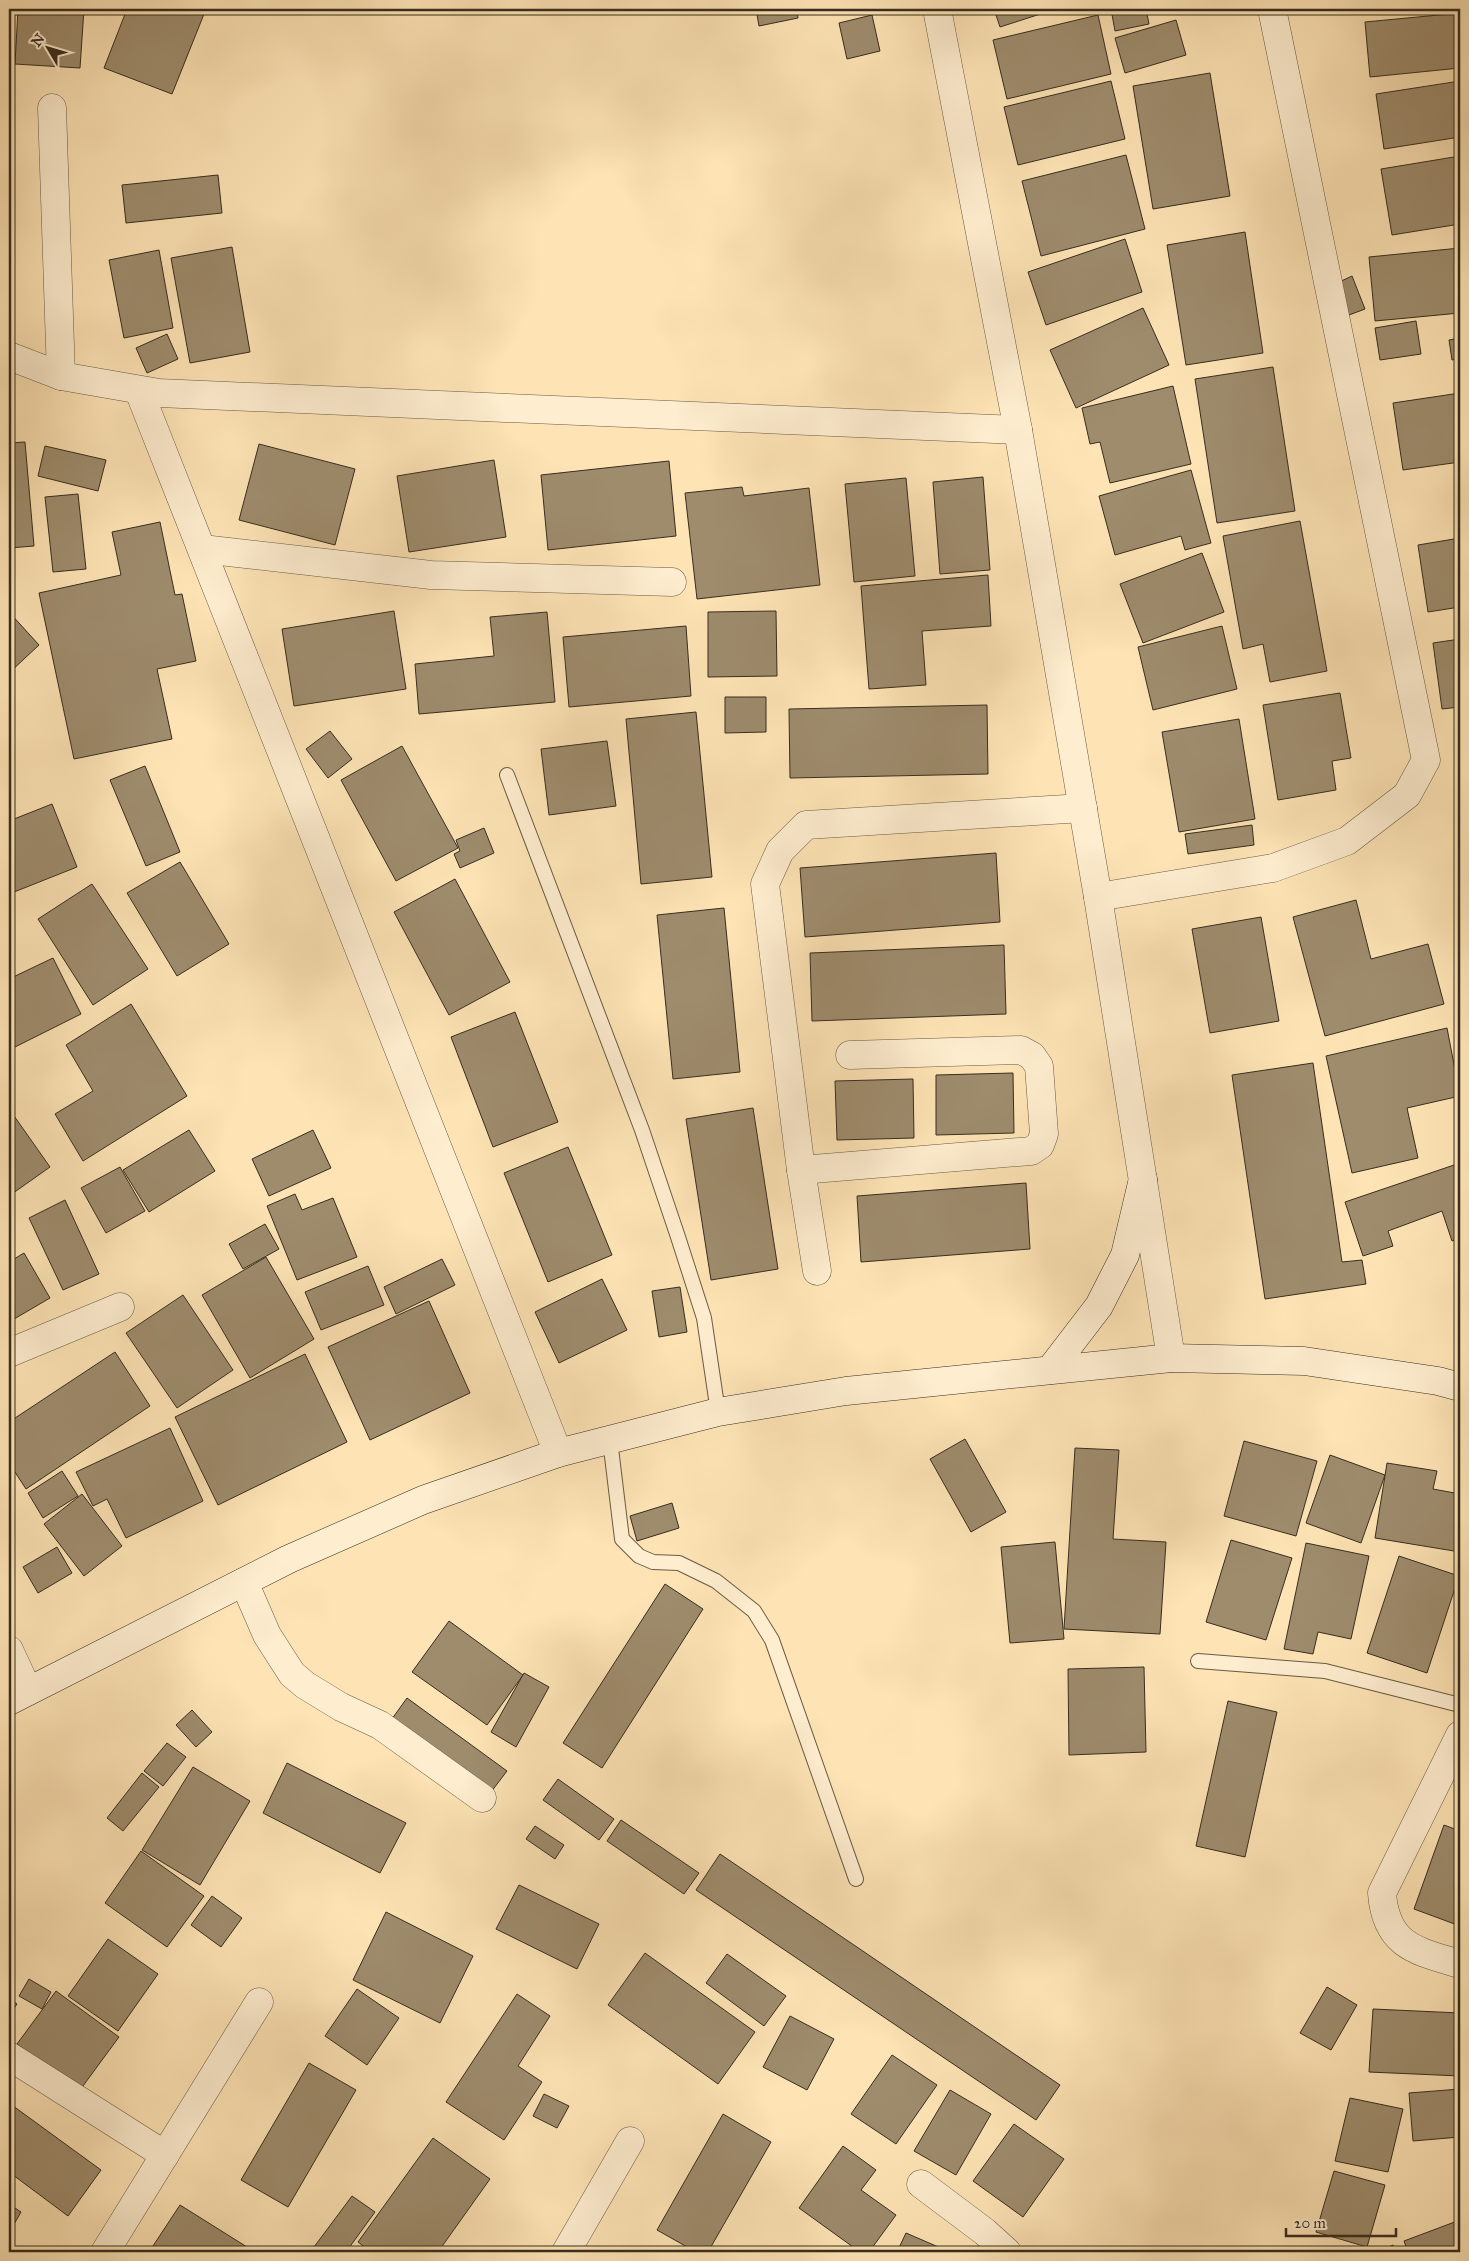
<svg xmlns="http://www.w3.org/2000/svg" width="1469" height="2261" viewBox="0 0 1469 2261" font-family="'IM FELL Great Primer',serif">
<rect width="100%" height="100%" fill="#fee4b5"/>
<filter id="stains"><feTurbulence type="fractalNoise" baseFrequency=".004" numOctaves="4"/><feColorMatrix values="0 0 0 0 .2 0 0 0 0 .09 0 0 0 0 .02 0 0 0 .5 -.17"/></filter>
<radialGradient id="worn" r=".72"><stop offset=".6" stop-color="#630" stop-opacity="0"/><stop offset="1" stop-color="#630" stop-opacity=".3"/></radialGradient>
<g fill="#9e8c6d" stroke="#372d1f">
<path d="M 18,9 L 84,9 L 80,68 L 15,64 Z"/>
<path d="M 127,9 L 206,9 L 172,94 L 104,68 Z"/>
<path d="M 756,9 L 797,9 L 798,18 L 759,26 Z"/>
<path d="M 994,9 L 1056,9 L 1000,27 Z"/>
<path d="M 1111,9 L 1146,9 L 1149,24 L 1115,31 Z"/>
<path d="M 1460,13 L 1460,68 L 1370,77 L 1365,22 Z"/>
<path d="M 872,15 L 880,51 L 847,59 L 839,23 Z"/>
<path d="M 1098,15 L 1111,74 L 1007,99 L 993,40 Z"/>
<path d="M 1176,20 L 1186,55 L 1125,73 L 1115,38 Z"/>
<path d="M 1210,73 L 1230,196 L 1153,209 L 1133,86 Z"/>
<path d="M 1111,81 L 1125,139 L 1018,165 L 1004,107 Z"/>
<path d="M 1460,81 L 1460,137 L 1384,149 L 1376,94 Z"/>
<path d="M 1126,155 L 1145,229 L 1041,256 L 1022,181 Z"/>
<path d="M 1460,156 L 1460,224 L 1392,235 L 1381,169 Z"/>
<path d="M 218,175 L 222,213 L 126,223 L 122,185 Z"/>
<path d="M 1245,232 L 1263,353 L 1186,365 L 1167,245 Z"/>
<path d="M 1125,239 L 1142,292 L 1046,325 L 1028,272 Z"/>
<path d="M 232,247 L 250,352 L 190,363 L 171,258 Z"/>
<path d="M 1460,248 L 1460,313 L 1375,321 L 1369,257 Z"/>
<path d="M 159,250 L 173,328 L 124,338 L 109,260 Z"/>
<path d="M 1352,276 L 1365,309 L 1349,315 L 1337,283 Z"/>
<path d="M 1143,308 L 1169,365 L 1076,408 L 1050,350 Z"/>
<path d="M 1416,321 L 1421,354 L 1380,360 L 1375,328 Z"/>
<path d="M 167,334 L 178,359 L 147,373 L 136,348 Z"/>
<path d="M 1460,338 L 1460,358 L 1452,360 L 1449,340 Z"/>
<path d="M 1273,367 L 1295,511 L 1217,523 L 1195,379 Z"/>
<path d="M 1173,386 L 1191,464 L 1110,483 L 1100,442 L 1090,444 L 1082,408 Z"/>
<path d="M 1460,393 L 1460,462 L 1403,470 L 1393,403 Z"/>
<path d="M 25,442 L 34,546 L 9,548 L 9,443 Z"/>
<path d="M 259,444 L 355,469 L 335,545 L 239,520 Z"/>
<path d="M 45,446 L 106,460 L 98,491 L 38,476 Z"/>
<path d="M 494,460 L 506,537 L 409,552 L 397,476 Z"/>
<path d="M 669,461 L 676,536 L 548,550 L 541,475 Z"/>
<path d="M 1191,470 L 1211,543 L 1185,550 L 1181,536 L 1115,555 L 1099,496 Z"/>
<path d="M 983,477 L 990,570 L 940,574 L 933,482 Z"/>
<path d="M 906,478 L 915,576 L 854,582 L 845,484 Z"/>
<path d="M 742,487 L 744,496 L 809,488 L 820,585 L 697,599 L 685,493 Z"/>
<path d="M 78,494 L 86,569 L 53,572 L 45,497 Z"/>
<path d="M 1300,521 L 1327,671 L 1270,682 L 1263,644 L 1243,649 L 1223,536 Z"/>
<path d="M 160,522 L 175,595 L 182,594 L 196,661 L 157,669 L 172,739 L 74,759 L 39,593 L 121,575 L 112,532 Z"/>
<path d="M 1460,538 L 1460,607 L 1428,612 L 1418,545 Z"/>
<path d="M 1202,553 L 1224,612 L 1143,643 L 1120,584 Z"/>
<path d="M 988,575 L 991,626 L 922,631 L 926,685 L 869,689 L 861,586 Z"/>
<path d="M 394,611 L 406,689 L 294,706 L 282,629 Z"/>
<path d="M 776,611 L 777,676 L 708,677 L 708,612 Z"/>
<path d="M 9,612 L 39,645 L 9,673 Z"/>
<path d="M 547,612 L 555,702 L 419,714 L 415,664 L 494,656 L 490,617 Z"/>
<path d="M 686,626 L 691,696 L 569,707 L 563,637 Z"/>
<path d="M 1222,626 L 1237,689 L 1153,710 L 1138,647 Z"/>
<path d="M 1460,639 L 1460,707 L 1442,709 L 1433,643 Z"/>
<path d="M 1340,693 L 1351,758 L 1332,761 L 1336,790 L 1278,800 L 1263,705 Z"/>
<path d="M 725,697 L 766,697 L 766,732 L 725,733 Z"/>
<path d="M 987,705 L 988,774 L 790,778 L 789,709 Z"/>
<path d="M 696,712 L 712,877 L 641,884 L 626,719 Z"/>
<path d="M 1239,719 L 1255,819 L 1179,832 L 1162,732 Z"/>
<path d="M 330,731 L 352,759 L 328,778 L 306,749 Z"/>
<path d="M 607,741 L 616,806 L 549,815 L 541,749 Z"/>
<path d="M 402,746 L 458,848 L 396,881 L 341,780 Z"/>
<path d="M 145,766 L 180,852 L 146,866 L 110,780 Z"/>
<path d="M 1460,788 L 1460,810 L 1456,789 Z"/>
<path d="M 52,804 L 77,867 L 9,894 L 9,821 Z"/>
<path d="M 1252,825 L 1254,845 L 1188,854 L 1185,834 Z"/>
<path d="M 484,828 L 494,853 L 460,868 L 454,854 L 460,851 L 456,840 Z"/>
<path d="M 996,853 L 1000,922 L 805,937 L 800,868 Z"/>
<path d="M 180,862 L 229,944 L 177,976 L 127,893 Z"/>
<path d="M 455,879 L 510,982 L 449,1015 L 394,912 Z"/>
<path d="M 92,884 L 148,969 L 93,1005 L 38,919 Z"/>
<path d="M 1356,900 L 1371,959 L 1428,944 L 1444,1004 L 1325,1036 L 1293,917 Z"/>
<path d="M 724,908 L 740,1072 L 673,1079 L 657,915 Z"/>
<path d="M 1261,917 L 1279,1021 L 1210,1033 L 1192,929 Z"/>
<path d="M 1004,945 L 1006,1014 L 812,1021 L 810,953 Z"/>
<path d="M 53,958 L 81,1014 L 13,1048 L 9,1039 L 9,979 Z"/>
<path d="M 131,1004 L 187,1096 L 83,1161 L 55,1114 L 93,1091 L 66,1045 Z"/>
<path d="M 515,1012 L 558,1122 L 493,1147 L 451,1037 Z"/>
<path d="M 1447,1028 L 1460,1096 L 1407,1108 L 1418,1158 L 1352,1173 L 1326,1056 Z"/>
<path d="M 1313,1063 L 1342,1262 L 1362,1260 L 1366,1284 L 1265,1299 L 1232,1075 Z"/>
<path d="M 1013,1073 L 1014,1133 L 936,1135 L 936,1075 Z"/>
<path d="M 913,1079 L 914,1138 L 837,1140 L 835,1081 Z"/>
<path d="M 753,1108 L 778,1269 L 711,1280 L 686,1119 Z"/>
<path d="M 12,1113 L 50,1167 L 9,1196 L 9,1115 Z"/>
<path d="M 189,1130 L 215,1171 L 149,1212 L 123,1170 Z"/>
<path d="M 313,1130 L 331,1168 L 269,1196 L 252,1159 Z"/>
<path d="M 568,1147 L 612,1255 L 548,1282 L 504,1173 Z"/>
<path d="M 1460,1163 L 1460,1238 L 1452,1241 L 1442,1211 L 1388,1231 L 1393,1246 L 1363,1256 L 1345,1202 Z"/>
<path d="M 120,1167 L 145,1211 L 106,1233 L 81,1188 Z"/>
<path d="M 1026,1183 L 1030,1249 L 861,1262 L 857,1196 Z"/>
<path d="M 295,1194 L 302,1210 L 333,1198 L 357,1257 L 297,1280 L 267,1206 Z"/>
<path d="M 65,1200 L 99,1274 L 63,1290 L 29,1218 Z"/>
<path d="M 265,1224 L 279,1249 L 243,1269 L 229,1244 Z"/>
<path d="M 24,1253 L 50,1298 L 9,1322 L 9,1262 Z"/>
<path d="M 266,1257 L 314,1339 L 250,1378 L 202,1295 Z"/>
<path d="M 442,1259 L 455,1285 L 396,1314 L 384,1287 Z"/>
<path d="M 368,1266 L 384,1305 L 321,1330 L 305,1292 Z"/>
<path d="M 602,1279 L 627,1330 L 559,1363 L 535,1312 Z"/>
<path d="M 680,1287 L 687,1332 L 659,1337 L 652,1291 Z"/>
<path d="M 183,1295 L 233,1370 L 177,1408 L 126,1333 Z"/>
<path d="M 429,1301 L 470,1393 L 370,1440 L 328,1347 Z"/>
<path d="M 115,1352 L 150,1406 L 26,1489 L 9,1463 L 9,1422 Z"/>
<path d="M 305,1354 L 347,1442 L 218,1505 L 175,1417 Z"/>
<path d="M 170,1428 L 203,1501 L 126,1538 L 107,1499 L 93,1506 L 76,1472 Z"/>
<path d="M 965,1439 L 1006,1512 L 971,1532 L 930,1459 Z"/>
<path d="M 1244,1441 L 1317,1461 L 1296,1536 L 1224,1516 Z"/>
<path d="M 1075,1448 L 1119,1450 L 1113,1539 L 1166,1542 L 1160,1634 L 1064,1629 Z"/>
<path d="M 1330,1455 L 1385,1475 L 1361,1543 L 1306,1523 Z"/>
<path d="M 1387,1463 L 1437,1471 L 1433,1489 L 1460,1494 L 1460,1552 L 1375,1538 Z"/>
<path d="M 62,1471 L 78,1496 L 43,1518 L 28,1493 Z"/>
<path d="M 82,1494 L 122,1546 L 84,1576 L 44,1524 Z"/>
<path d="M 672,1503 L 679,1528 L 637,1541 L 630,1516 Z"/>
<path d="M 1231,1540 L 1292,1558 L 1266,1640 L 1206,1622 Z"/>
<path d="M 1055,1542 L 1064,1639 L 1010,1643 L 1001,1547 Z"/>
<path d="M 1306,1543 L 1369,1556 L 1351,1639 L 1318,1632 L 1313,1654 L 1284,1649 Z"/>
<path d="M 57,1547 L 72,1573 L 38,1593 L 23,1567 Z"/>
<path d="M 1399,1556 L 1459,1576 L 1427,1673 L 1367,1653 Z"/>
<path d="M 665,1584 L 703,1609 L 602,1768 L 563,1743 Z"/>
<path d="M 449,1621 L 523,1675 L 487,1725 L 412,1672 Z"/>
<path d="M 1144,1667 L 1146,1752 L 1069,1755 L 1068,1669 Z"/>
<path d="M 524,1673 L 549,1687 L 516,1747 L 491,1732 Z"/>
<path d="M 407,1698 L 507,1771 L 488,1796 L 389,1723 Z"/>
<path d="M 1228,1701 L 1277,1712 L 1245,1857 L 1196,1846 Z"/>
<path d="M 192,1710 L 212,1732 L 196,1747 L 176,1725 Z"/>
<path d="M 167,1743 L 186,1757 L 163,1786 L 144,1771 Z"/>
<path d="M 287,1763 L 406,1823 L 380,1873 L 263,1813 Z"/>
<path d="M 193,1767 L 250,1801 L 200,1885 L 142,1850 Z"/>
<path d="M 142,1773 L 159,1787 L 123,1831 L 107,1818 Z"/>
<path d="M 558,1779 L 614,1819 L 599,1840 L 543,1800 Z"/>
<path d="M 621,1820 L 699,1873 L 684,1894 L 607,1841 Z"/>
<path d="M 1444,1825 L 1460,1831 L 1460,1926 L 1414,1909 Z"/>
<path d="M 535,1826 L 564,1845 L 555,1859 L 526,1839 Z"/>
<path d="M 141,1851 L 204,1896 L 167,1947 L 105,1903 Z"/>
<path d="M 720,1854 L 1060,2085 L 1036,2120 L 696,1890 Z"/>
<path d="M 519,1885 L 599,1924 L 577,1969 L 496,1929 Z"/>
<path d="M 212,1896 L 242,1918 L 221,1947 L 191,1925 Z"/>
<path d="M 386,1912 L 473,1956 L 440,2023 L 353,1980 Z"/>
<path d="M 108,1939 L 158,1974 L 118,2031 L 68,1996 Z"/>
<path d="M 645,1953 L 755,2032 L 718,2084 L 608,2005 Z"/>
<path d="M 727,1954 L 786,1996 L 764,2026 L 706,1983 Z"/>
<path d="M 29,1979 L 51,1992 L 42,2009 L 19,1996 Z"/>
<path d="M 1327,1987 L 1357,2005 L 1331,2050 L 1300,2033 Z"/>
<path d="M 357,1989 L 399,2018 L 367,2065 L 325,2036 Z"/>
<path d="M 56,1991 L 119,2037 L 80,2090 L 17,2044 Z"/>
<path d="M 517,1994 L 550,2016 L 518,2066 L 542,2082 L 504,2140 L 446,2102 Z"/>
<path d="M 9,1998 L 17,2004 L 9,2015 Z"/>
<path d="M 1373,2009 L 1460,2013 L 1460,2076 L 1369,2072 Z"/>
<path d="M 790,2016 L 834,2039 L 807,2090 L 763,2067 Z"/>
<path d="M 892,2055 L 937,2085 L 896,2144 L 851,2114 Z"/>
<path d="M 309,2063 L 356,2090 L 288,2207 L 241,2180 Z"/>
<path d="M 1460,2089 L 1460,2137 L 1413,2141 L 1409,2093 Z"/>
<path d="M 950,2090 L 991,2114 L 956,2175 L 914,2151 Z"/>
<path d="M 544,2094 L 569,2106 L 557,2128 L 533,2116 Z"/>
<path d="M 1350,2098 L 1403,2109 L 1388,2172 L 1335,2161 Z"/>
<path d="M 9,2103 L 101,2170 L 68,2216 L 9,2172 Z"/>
<path d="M 723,2114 L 771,2142 L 708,2252 L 696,2252 L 657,2230 Z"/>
<path d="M 1014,2124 L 1064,2159 L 1023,2217 L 973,2181 Z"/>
<path d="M 433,2138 L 490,2179 L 438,2252 L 371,2252 L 358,2242 Z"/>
<path d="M 843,2146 L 876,2170 L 861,2190 L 896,2215 L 869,2252 L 860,2252 L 799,2208 Z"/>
<path d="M 1334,2171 L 1385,2185 L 1367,2247 L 1316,2232 Z"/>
<path d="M 352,2196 L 375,2212 L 346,2252 L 322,2252 L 314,2247 Z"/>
<path d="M 9,2204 L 21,2212 L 9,2233 Z"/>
<path d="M 180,2205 L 255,2252 L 149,2252 Z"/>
<path d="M 1460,2220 L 1460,2252 L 1408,2252 L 1404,2241 Z"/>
<path d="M 906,2233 L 950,2252 L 897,2252 Z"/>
<path d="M 1393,2245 L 1397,2252 L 1378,2252 Z"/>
</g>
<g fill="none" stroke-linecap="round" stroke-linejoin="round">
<defs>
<g id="lane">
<path d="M 507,775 L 642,1130 L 678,1237 L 704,1318 L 718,1412"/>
<path d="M 610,1440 L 622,1539 L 639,1556 L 653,1562 L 679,1563 L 716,1581 L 754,1611 L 772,1640 L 856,1879"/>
<path d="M 1198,1661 L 1325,1671 L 1460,1705"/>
</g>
<g id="street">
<path d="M 937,9 L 1018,430 L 1098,897 L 1171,1358"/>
<path d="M 52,108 L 61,376"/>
<path d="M 9,356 L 61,376 L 159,393 L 1018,430"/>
<path d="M 139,391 L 558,1453"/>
<path d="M 202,549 L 431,575 L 672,582"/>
<path d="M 1098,897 L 1273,868 L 1347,841 L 1407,795 L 1426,760 L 1272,9"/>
<path d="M 801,1170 L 1031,1151 L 1040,1145 L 1044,1134 L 1039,1066 L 1032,1056 L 1021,1050 L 850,1055"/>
<path d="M 817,1271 L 801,1170 L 765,884 L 780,851 L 806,825 L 1083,808"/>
<path d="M 9,1353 L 120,1307"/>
<path d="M 244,1582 L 267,1635 L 292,1674 L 305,1685 L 341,1707 L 380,1725 L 482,1798"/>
<path d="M 9,1650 L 28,1691"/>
<path d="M 1460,1735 L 1382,1893 C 1386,1946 1416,1951 1460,1964"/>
<path d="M 9,2056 L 165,2155"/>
<path d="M 921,2184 L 985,2232 L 1007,2252"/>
<path d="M 105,2252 L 259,2002"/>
<path d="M 566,2252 L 630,2141"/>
</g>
<g id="secondary">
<path d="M 1050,1370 L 1099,1306 L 1125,1255 L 1143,1179"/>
<path d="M 9,1701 L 289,1559 L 423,1500 L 558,1453 L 718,1412 L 846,1391 L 1171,1358 L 1304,1361 L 1438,1381 L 1460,1387"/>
</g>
</defs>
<use href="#lane" stroke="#695b44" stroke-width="16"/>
<use href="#street" stroke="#695b44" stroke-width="29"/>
<use href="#secondary" stroke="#372d1f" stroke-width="29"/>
<use href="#lane" stroke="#feedcf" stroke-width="14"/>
<use href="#street" stroke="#feedcf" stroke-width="28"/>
<use href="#secondary" stroke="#feedcf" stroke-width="28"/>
</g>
<rect width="1469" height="2261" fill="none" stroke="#fee4b5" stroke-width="30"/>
<rect x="10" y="10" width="1449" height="2241" fill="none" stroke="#372d1f" stroke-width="2.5"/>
<rect x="15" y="15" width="1439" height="2231" fill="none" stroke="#372d1f"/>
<g transform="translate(48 48) rotate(308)" stroke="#feedcf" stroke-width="4" paint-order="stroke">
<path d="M0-4L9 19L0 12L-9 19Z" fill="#372d1f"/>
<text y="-8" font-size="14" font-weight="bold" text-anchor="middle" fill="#372d1f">N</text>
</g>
<path d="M1286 2228v8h110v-8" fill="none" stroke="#372d1f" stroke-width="2.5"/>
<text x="1294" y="2228" font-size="15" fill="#372d1f" stroke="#feedcf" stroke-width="4" paint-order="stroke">20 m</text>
<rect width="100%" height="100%" filter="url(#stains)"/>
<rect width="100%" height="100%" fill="url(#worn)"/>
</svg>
